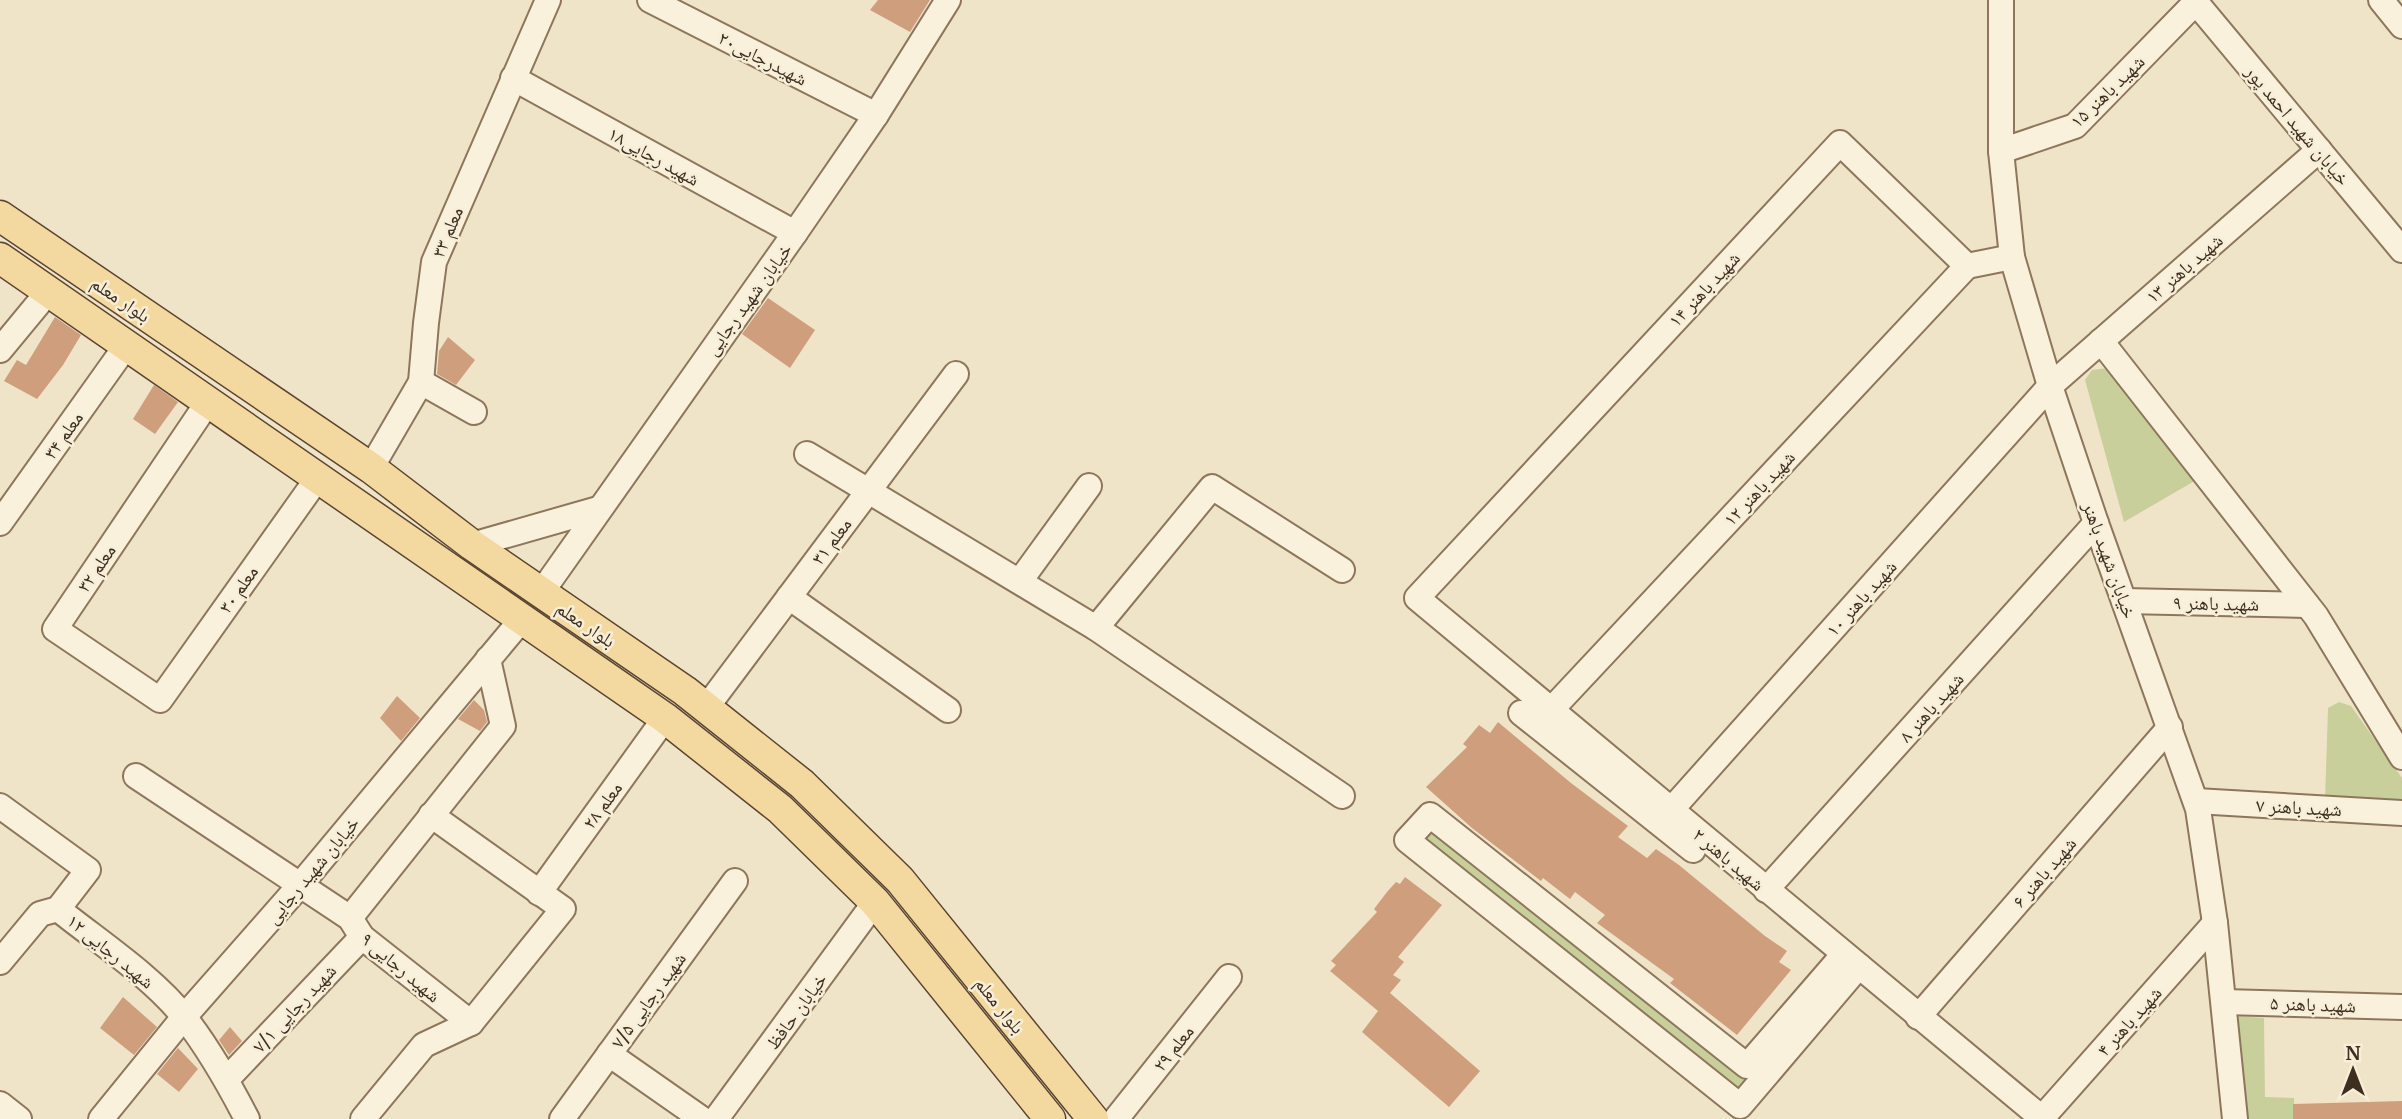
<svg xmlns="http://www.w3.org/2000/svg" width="2402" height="1119" viewBox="0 0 2402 1119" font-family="Merriweather,'Noto Naskh Arabic',serif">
<rect width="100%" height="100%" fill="#f0e4c8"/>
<g fill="#c9cf9b">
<path d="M 2108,368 L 2198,479 L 2124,522 L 2085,380 L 2092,370 Z"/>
<path d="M 2339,702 L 2351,706 L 2402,778 L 2402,804 L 2325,800 L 2328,708 Z"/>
<path d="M 1431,819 L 1760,1079 L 1739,1102 L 1411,840 Z"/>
<path d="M 2238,1016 L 2264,1018 L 2265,1097 L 2294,1098 L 2294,1119 L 2245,1119 Z"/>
</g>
<g fill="#cf9f7d">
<path d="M 878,0 L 930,0 L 910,32 L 870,10 Z"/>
<path d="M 768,298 L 815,330 L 790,368 L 742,334 Z"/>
<path d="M 55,317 L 81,335 L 63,365 L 37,399 L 4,381 L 17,360 L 26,365 Z"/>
<path d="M 448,337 L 475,360 L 456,385 L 437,374 L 439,351 Z"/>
<path d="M 154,385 L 178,402 L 155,434 L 133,419 Z"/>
<path d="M 397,696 L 420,718 L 401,741 L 380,718 Z"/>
<path d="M 474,700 L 484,710 L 487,722 L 480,731 L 458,719 Z"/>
<path d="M 1498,722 L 1571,783 L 1628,826 L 1618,837 L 1647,858 L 1656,849 L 1679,865 L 1765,936 L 1787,951 L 1779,962 L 1791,970 L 1737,1035 L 1670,983 L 1674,979 L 1597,923 L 1605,915 L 1575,892 L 1570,899 L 1543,878 L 1541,881 L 1472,828 L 1426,787 L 1467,747 L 1463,744 L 1479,725 L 1490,733 Z"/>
<path d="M 1405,877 L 1442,905 L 1398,957 L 1404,962 L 1393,975 L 1401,980 L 1390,993 L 1480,1071 L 1449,1107 L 1362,1032 L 1378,1011 L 1330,971 L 1336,965 L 1331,961 L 1377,912 L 1374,909 L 1387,892 L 1396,882 L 1400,884 Z"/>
<path d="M 123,997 L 157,1027 L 134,1055 L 100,1028 Z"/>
<path d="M 230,1027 L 242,1041 L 229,1055 L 219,1040 Z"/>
<path d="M 178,1048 L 198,1069 L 179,1092 L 157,1074 Z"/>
<path d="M 2402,1101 L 2402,1119 L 2293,1119 L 2293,1104 Z"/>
</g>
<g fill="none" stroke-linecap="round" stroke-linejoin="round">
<defs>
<g id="minor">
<path d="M 650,0 L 876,115"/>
<path d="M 2001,0 L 2001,151 L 2012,257 L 2050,386 L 2096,523 L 2198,809 L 2215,923 L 2235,1119"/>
<path d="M 2194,0 L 2402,250"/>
<path d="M 2381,0 L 2402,26"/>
<path d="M 513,78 L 795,233"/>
<path d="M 2001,151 L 2075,126 L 2196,2"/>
<path d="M 2012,257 L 1967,266 L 1840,143 L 1417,598 L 2043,1119"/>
<path d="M 2101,341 L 2316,616 L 2402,757"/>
<path d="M 0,350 L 48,292"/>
<path d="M 421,382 L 474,412"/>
<path d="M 208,402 L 55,629 L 160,700 L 317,479"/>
<path d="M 807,454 L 1096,628 L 1342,796"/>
<path d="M 371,468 L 421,382 L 426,323 L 434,262 L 548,0"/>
<path d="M 0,523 L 126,346"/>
<path d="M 472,545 L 598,509"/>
<path d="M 1020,581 L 1089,486"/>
<path d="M 541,593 L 795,233 L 876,115 L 948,0"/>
<path d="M 789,597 L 948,710"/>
<path d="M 2124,601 L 2307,605"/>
<path d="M 1096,628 L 1212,487 L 1342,570"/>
<path d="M 706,708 L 956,374"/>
<path d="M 1551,710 L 1967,266"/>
<path d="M 1521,713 L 1693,850"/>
<path d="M 136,776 L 350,918 L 362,937 L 471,1023"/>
<path d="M 2196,801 L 2402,813"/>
<path d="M 0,806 L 88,870 L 58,909 C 99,942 153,977 185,1018 C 209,1049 229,1084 247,1119"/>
<path d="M 1671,810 L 2050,386 L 2319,150"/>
<path d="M 1766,890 L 2096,523"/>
<path d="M 539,893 L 665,718"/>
<path d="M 350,918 L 503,726 L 488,659"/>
<path d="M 1844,954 L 1747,1066 L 1430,815 L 1407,840 L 1740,1106 L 1859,966"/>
<path d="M 0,962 L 40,914 L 58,909"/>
<path d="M 2224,1002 L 2402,1007"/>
<path d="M 1918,1017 L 2170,727"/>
<path d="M 609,1054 L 702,1119"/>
<path d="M 227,1079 L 362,937"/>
<path d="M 0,1104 L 19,1119"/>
<path d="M 2042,1118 L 2215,923"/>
<path d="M 101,1119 L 184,1017 L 301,884 L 522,619"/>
<path d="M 363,1119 L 424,1045 L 471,1023 L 563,909 L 431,815"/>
<path d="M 562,1119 L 735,881"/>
<path d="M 716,1119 L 875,902"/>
<path d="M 1116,1119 L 1229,977"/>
</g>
<g id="major">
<path d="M 0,216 L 371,468 L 472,545 L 685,691 L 802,784 L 900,880 L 1093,1119"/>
<path d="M 0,258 L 665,718 L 780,809 L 875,902 L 1050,1119"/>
</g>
</defs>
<use href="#minor" stroke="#8d765c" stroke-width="28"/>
<use href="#major" stroke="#5b4430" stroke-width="33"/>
<use href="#minor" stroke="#faf1dc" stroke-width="24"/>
<use href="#major" stroke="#f3d9a0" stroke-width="30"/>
</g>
<g text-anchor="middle" stroke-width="5" stroke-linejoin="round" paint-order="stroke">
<g font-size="19" fill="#3d2e20" stroke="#f7eed8">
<text transform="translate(763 58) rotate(27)" y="7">شهیدرجایی۲۰</text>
<text transform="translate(2107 91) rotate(-44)" y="7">شهید باهنر ۱۵</text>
<text transform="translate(2298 125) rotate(50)" y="7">خیابان شهید احمد پور</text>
<text transform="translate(654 156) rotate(29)" y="7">شهید رجایی۱۸</text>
<text transform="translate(447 232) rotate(-68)" y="7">معلم ۳۳</text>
<text transform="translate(2184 268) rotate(-41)" y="7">شهید باهنر ۱۳</text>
<text transform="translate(1704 289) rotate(-47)" y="7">شهید باهنر ۱۴</text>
<text transform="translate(121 299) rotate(34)" y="7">بلوار معلم</text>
<text transform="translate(748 299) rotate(-54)" y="7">خیابان شهید رجایی</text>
<text transform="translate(63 435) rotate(-55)" y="7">معلم ۳۴</text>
<text transform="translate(1759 488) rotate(-47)" y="7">شهید باهنر ۱۲</text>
<text transform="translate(831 541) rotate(-53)" y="7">معلم ۳۱</text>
<text transform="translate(2110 560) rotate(70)" y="7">خیابان شهید باهنر</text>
<text transform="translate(96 568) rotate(-56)" y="7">معلم ۳۲</text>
<text transform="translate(238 589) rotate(-55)" y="7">معلم ۳۰</text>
<text transform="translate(1861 598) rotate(-48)" y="7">شهید باهنر ۱۰</text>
<text transform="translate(2216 603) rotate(1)" y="7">شهید باهنر ۹</text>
<text transform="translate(586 624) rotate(34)" y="7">بلوار معلم</text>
<text transform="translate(1931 707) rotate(-48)" y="7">شهید باهنر ۸</text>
<text transform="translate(602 805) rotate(-54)" y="7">معلم ۲۸</text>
<text transform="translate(2299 807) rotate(3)" y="7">شهید باهنر ۷</text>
<text transform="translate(1729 859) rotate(40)" y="7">شهید باهنر ۲</text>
<text transform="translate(312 870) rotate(-50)" y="7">خیابان شهید رجایی</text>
<text transform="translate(2044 872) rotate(-49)" y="7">شهید باهنر ۶</text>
<text transform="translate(111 951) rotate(39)" y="7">شهید رجایی ۱۲</text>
<text transform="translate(401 967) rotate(40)" y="7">شهید رجایی ۹</text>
<text transform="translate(648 1000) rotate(-54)" y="7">شهید رجایی ۷/۵</text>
<text transform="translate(2313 1004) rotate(2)" y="7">شهید باهنر ۵</text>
<text transform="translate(1000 1005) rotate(51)" y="7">بلوار معلم</text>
<text transform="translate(294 1008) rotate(-47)" y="7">شهید رجایی ۷/۱</text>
<text transform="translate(796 1011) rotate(-54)" y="7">خیابان حافظ</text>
<text transform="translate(2129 1021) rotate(-48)" y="7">شهید باهنر ۴</text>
<text transform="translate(1173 1048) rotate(-52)" y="7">معلم ۲۹</text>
</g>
</g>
<g transform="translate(2353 1070)" stroke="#f7eed8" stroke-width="5" paint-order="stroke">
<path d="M0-5L12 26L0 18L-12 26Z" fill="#3d2e20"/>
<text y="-10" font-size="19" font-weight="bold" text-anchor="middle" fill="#3d2e20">N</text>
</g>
</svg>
